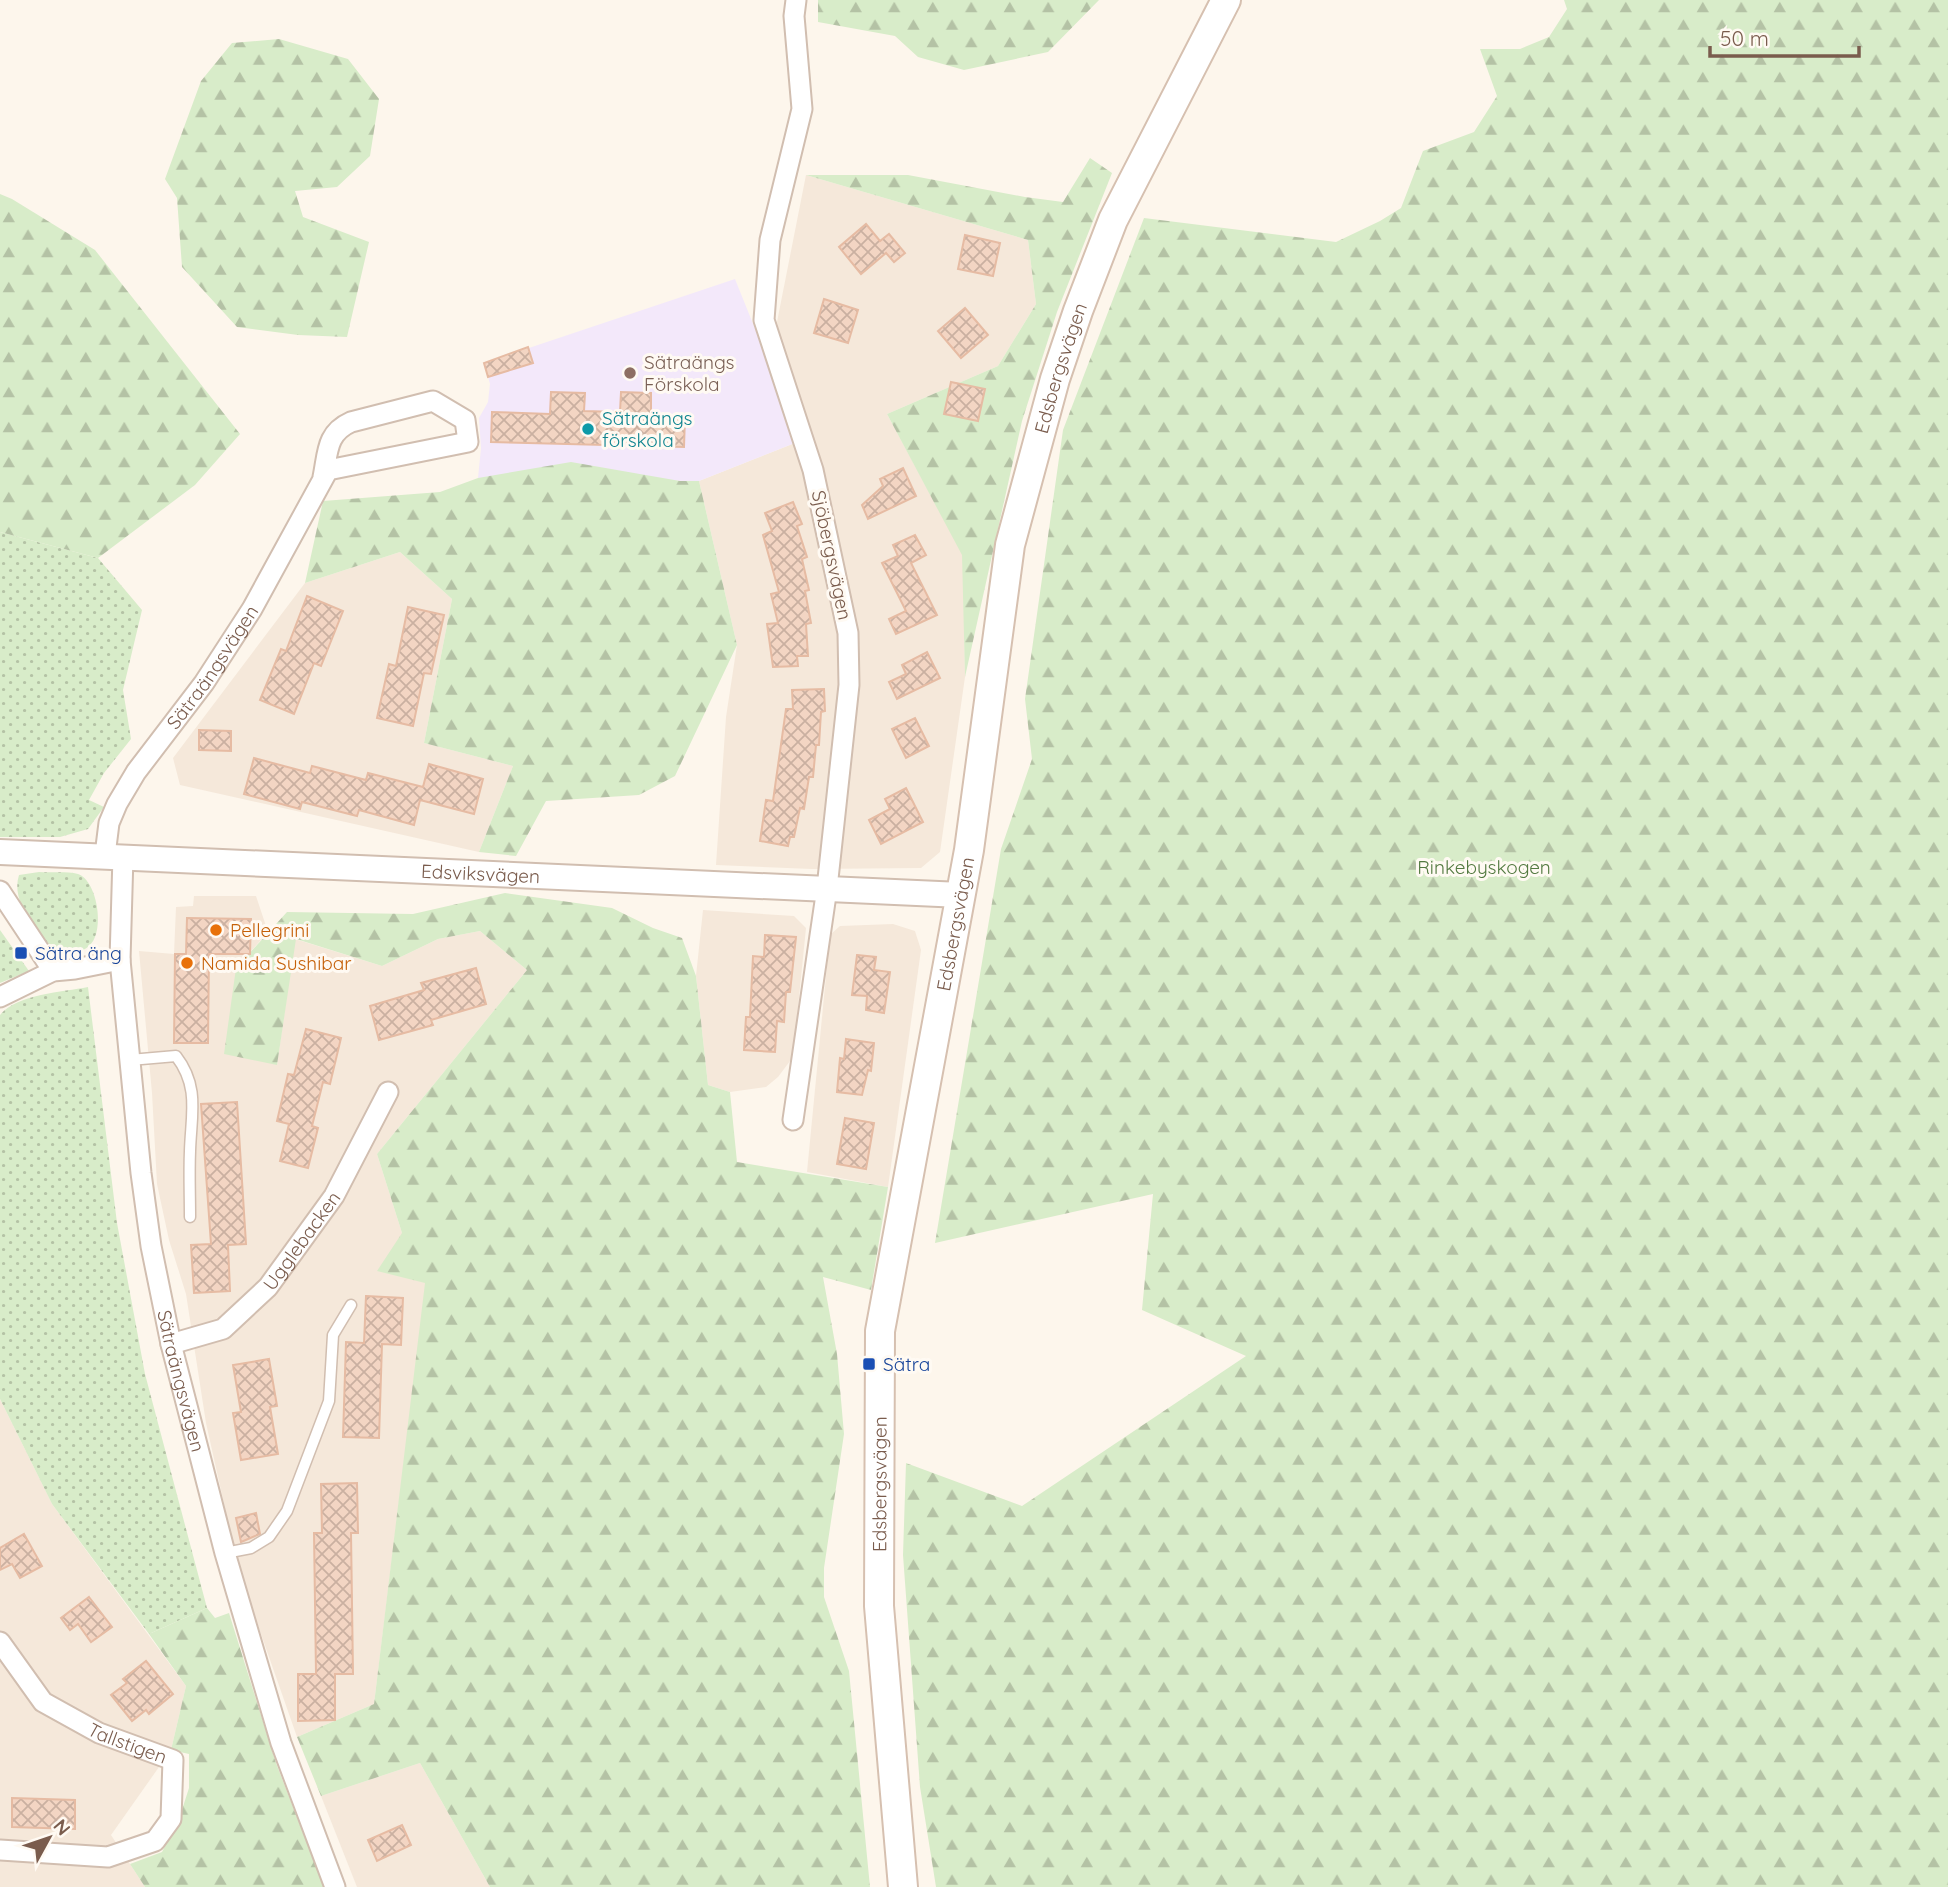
<svg xmlns="http://www.w3.org/2000/svg" width="1948" height="1887" viewBox="0 0 1948 1887" font-family="Quicksand,sans-serif">
<defs>
<pattern id="green-dots" width="8" height="8" patternUnits="userSpaceOnUse" patternTransform="scale(1.75)"><rect width="8" height="8" fill="#d8ecc9"/><path d="M2 2h.1M6 6h.1" fill="none" stroke="#b4c2a5" stroke-width="1.8" stroke-linecap="round"/></pattern>
<pattern id="forest-firs" width="22" height="20" patternUnits="userSpaceOnUse" patternTransform="scale(1.75)"><rect width="22" height="20" fill="#d8ecc9"/><path d="M5 1l3.5 6h-7zM16 11l3.5 6h-7z" fill="#b4c2a5"/></pattern>
<pattern id="building-cross-hatch" width="8" height="8" patternUnits="userSpaceOnUse" patternTransform="scale(1.75)"><rect width="8" height="8" fill="#f3d5c3"/><path d="M0 0l8 8M0 8l8-8" fill="none" stroke="#cab0a1"/></pattern>
</defs>
<rect width="100%" height="100%" fill="#fdf6ec"/>
<g fill="#f5e8da">
<path d="M 806,175 L 1028,240 L 1036,304 L 998,366 L 887,414 L 963,555 L 965,677 L 940,852 L 921,868 L 812,869 L 716,865 L 726,717 L 737,645 L 699,481 L 800,441 L 777,322 Z"/>
<path d="M 400,552 L 452,599 L 424,743 L 513,766 L 479,852 L 180,785 L 173,758 L 305,583 Z"/>
<path d="M 194,896 L 256,896 L 268,932 L 236,968 L 277,1065 L 295,939 L 382,966 L 438,939 L 480,931 L 527,970 L 377,1154 L 402,1233 L 426,1283 L 374,1704 L 297,1737 L 239,1571 L 206,1423 L 186,1294 L 169,1240 L 157,1184 L 152,1093 L 139,951 L 174,954 L 176,907 L 193,906 Z"/>
<path d="M 703,910 L 794,916 L 806,928 L 793,1057 L 778,1077 L 766,1087 L 730,1092 L 708,1085 L 696,976 Z"/>
<path d="M 893,924 L 915,931 L 921,950 L 888,1187 L 807,1172 L 830,935 L 840,926 Z"/>
<path d="M 0,1399 L 52,1504 L 186,1686 L 171,1750 L 111,1835 L 145,1887 L 0,1887 Z"/>
<path d="M 420,1763 L 490,1887 L 357,1887 L 321,1796 Z"/>
</g>
<path fill="#f3e8fa" d="M 735,279 L 800,441 L 699,481 L 478,478 L 481,448 L 479,418 L 488,402 L 490,384 L 484,363 Z"/>
<g fill="url(#green-dots)">
<path d="M 0,532 L 98,558 L 142,610 L 123,690 L 131,739 L 104,773 L 89,800 L 104,807 L 88,829 L 60,837 L 0,837 Z"/>
<path d="M 39,872 C 51,873 67,871 78,874 C 98,881 106,934 88,947 C 79,954 68,953 56,952 C 38,932 10,903 19,875 Z"/>
<path d="M 0,930 L 29,971 L 0,983 Z"/>
<path d="M 88,987 L 117,1223 L 145,1374 L 207,1608 L 149,1634 L 52,1504 L 0,1399 L 0,1015 C 17,994 63,992 88,987 Z"/>
</g>
<g fill="url(#forest-firs)">
<path d="M 818,0 L 1099,0 L 1048,52 L 964,70 L 918,57 L 895,36 L 818,22 Z"/>
<path d="M 1564,0 L 1948,0 L 1948,1887 L 936,1887 L 920,1787 L 903,1555 L 906,1463 L 1022,1506 L 1246,1356 L 1142,1310 L 1153,1194 L 935,1243 L 1001,849 L 1032,759 L 1025,699 L 1063,430 L 1144,218 L 1336,242 L 1380,221 L 1401,208 L 1423,151 L 1474,132 L 1497,96 L 1480,49 L 1520,49 L 1549,37 L 1567,9 Z"/>
<path d="M 279,39 L 348,59 L 379,99 L 370,156 L 337,187 L 295,191 L 303,217 L 369,242 L 347,337 L 298,335 L 237,327 L 182,267 L 177,198 L 165,179 L 201,81 L 232,43 Z"/>
<path d="M 1090,158 L 1112,173 L 1057,312 L 1022,421 L 965,677 L 962,555 L 887,414 L 998,366 L 1036,304 L 1028,240 L 806,175 L 908,175 L 1025,197 L 1063,202 Z"/>
<path d="M 0,194 L 12,199 L 95,250 L 240,434 L 195,485 L 98,558 L 0,532 Z"/>
<path d="M 571,462 L 680,481 L 699,481 L 737,645 L 675,776 L 639,795 L 546,801 L 516,856 L 479,852 L 513,766 L 424,743 L 452,599 L 400,552 L 305,583 L 323,501 L 440,492 L 478,478 Z"/>
<path d="M 505,893 L 612,908 L 653,928 L 682,938 L 696,976 L 708,1085 L 730,1092 L 737,1162 L 888,1187 L 871,1290 L 823,1277 L 837,1354 L 844,1434 L 824,1568 L 824,1597 L 849,1671 L 870,1887 L 490,1887 L 420,1763 L 321,1796 L 297,1737 L 374,1704 L 425,1283 L 377,1271 L 402,1233 L 377,1154 L 527,970 L 480,931 L 438,939 L 382,966 L 296,939 L 277,1065 L 224,1054 L 236,968 L 287,912 L 413,914 Z"/>
<path d="M 207,1608 L 215,1618 L 229,1613 L 276,1763 L 324,1887 L 145,1887 L 130,1864 L 162,1852 L 178,1822 L 189,1788 L 189,1754 L 171,1750 L 186,1686 L 149,1634 Z"/>
</g>
<g fill="url(#building-cross-hatch)" stroke="#e6bba3" stroke-width="2">
<path d="M 866,224 L 880,241 L 889,234 L 905,253 L 894,262 L 886,253 L 861,274 L 839,247 Z"/>
<path d="M 965,235 L 1000,243 L 993,276 L 958,269 Z"/>
<path d="M 824,299 L 858,310 L 848,343 L 814,333 Z"/>
<path d="M 965,308 L 988,335 L 961,358 L 938,331 Z"/>
<path d="M 528,347 L 533,363 L 488,377 L 484,363 Z"/>
<path d="M 951,382 L 985,389 L 978,421 L 944,414 Z"/>
<path d="M 551,392 L 585,393 L 584,411 L 620,412 L 621,392 L 651,393 L 651,416 L 685,417 L 684,447 L 491,442 L 492,412 L 550,414 Z"/>
<path d="M 903,468 L 916,496 L 868,519 L 862,505 L 883,486 L 880,479 Z"/>
<path d="M 793,502 L 802,524 L 797,526 L 807,557 L 802,559 L 809,590 L 805,591 L 811,623 L 806,624 L 808,656 L 797,656 L 798,666 L 773,667 L 767,624 L 778,623 L 771,594 L 779,592 L 763,535 L 772,531 L 765,513 Z"/>
<path d="M 915,535 L 926,555 L 911,563 L 937,615 L 896,634 L 889,619 L 906,611 L 882,563 L 898,556 L 893,545 Z"/>
<path d="M 307,596 L 343,611 L 321,666 L 314,663 L 294,714 L 260,700 L 281,649 L 286,651 Z"/>
<path d="M 408,607 L 444,615 L 431,674 L 424,673 L 413,726 L 377,718 L 389,664 L 396,666 Z"/>
<path d="M 927,652 L 940,678 L 897,699 L 889,682 L 906,674 L 902,665 Z"/>
<path d="M 824,689 L 825,711 L 821,712 L 819,745 L 816,745 L 813,777 L 809,777 L 804,809 L 800,808 L 794,837 L 790,837 L 788,846 L 760,841 L 766,800 L 773,801 L 786,709 L 793,709 L 792,690 Z"/>
<path d="M 915,718 L 929,746 L 906,758 L 892,729 Z"/>
<path d="M 199,730 L 231,731 L 231,751 L 199,750 Z"/>
<path d="M 254,758 L 310,773 L 312,766 L 366,780 L 368,773 L 423,787 L 429,764 L 483,779 L 474,814 L 420,800 L 414,825 L 359,810 L 357,816 L 302,802 L 300,809 L 244,794 Z"/>
<path d="M 906,788 L 923,822 L 881,844 L 869,820 L 890,809 L 885,799 Z"/>
<path d="M 187,918 L 251,919 L 250,954 L 209,954 L 208,1043 L 174,1043 L 175,954 L 186,954 Z"/>
<path d="M 765,935 L 796,937 L 790,992 L 786,992 L 784,1022 L 777,1021 L 775,1052 L 744,1050 L 746,1017 L 750,1017 L 753,956 L 764,957 Z"/>
<path d="M 857,955 L 876,957 L 874,970 L 890,972 L 884,1013 L 866,1010 L 867,996 L 852,995 Z"/>
<path d="M 476,968 L 486,1004 L 431,1020 L 433,1025 L 379,1040 L 370,1006 L 424,990 L 421,983 Z"/>
<path d="M 306,1029 L 341,1038 L 330,1084 L 323,1082 L 312,1126 L 318,1128 L 308,1168 L 280,1161 L 289,1124 L 277,1121 L 288,1074 L 294,1075 Z"/>
<path d="M 846,1039 L 874,1043 L 871,1071 L 868,1070 L 862,1095 L 837,1092 L 840,1058 L 844,1059 Z"/>
<path d="M 237,1102 L 246,1244 L 228,1245 L 230,1291 L 194,1293 L 191,1245 L 211,1244 L 201,1104 Z"/>
<path d="M 845,1118 L 874,1123 L 866,1169 L 837,1164 Z"/>
<path d="M 366,1296 L 403,1298 L 401,1345 L 382,1344 L 379,1438 L 343,1437 L 346,1342 L 364,1343 Z"/>
<path d="M 269,1359 L 277,1406 L 270,1407 L 278,1454 L 241,1460 L 233,1413 L 241,1412 L 233,1365 Z"/>
<path d="M 357,1483 L 358,1533 L 351,1533 L 353,1674 L 335,1674 L 335,1720 L 298,1721 L 298,1674 L 316,1674 L 314,1533 L 322,1533 L 321,1484 Z"/>
<path d="M 256,1513 L 260,1534 L 241,1542 L 236,1518 Z"/>
<path d="M 24,1534 L 42,1566 L 20,1578 L 12,1564 L 0,1570 L 0,1548 Z"/>
<path d="M 89,1597 L 112,1627 L 91,1642 L 78,1624 L 70,1630 L 61,1618 Z"/>
<path d="M 146,1661 L 173,1694 L 149,1714 L 146,1710 L 132,1721 L 111,1695 L 127,1683 L 123,1679 Z"/>
<path d="M 12,1798 L 75,1800 L 75,1829 L 12,1827 Z"/>
<path d="M 402,1825 L 411,1845 L 377,1861 L 368,1840 Z"/>
</g>
<g fill="none" stroke-linecap="round" stroke-linejoin="round">
<defs>
<g id="service">
<path d="M 130,1060 L 176,1056 C 200,1087 191,1115 190,1151 C 189,1173 190,1195 190,1217"/>
<path d="M 225,1553 L 251,1548 L 269,1537 L 287,1511 L 329,1401 L 333,1335 L 351,1305"/>
</g>
<g id="minor">
<path id="s1" d="M 105,855 L 109,823 L 117,804 L 136,772 L 204,683 L 252,609 L 328,470 L 468,442 L 465,420 L 433,401 L 351,422 C 326,433 328,453 323,477"/>
<path id="s2" d="M 123,856 L 120,960 L 141,1173 L 151,1246 L 171,1344 L 225,1553 L 281,1743 L 335,1887"/>
<path d="M 0,891 L 53,971"/>
<path d="M 0,997 L 53,971 L 75,969 L 120,960"/>
<path d="M 793,1120 L 827,888 L 849,685 L 848,633 L 813,470 L 764,320 L 770,240 L 802,109 L 794,16 L 796,0"/>
<path id="s3" d="M 171,1344 L 223,1329 L 268,1287 L 334,1196 L 388,1092"/>
<path id="s4" d="M 0,1642 L 43,1702 L 99,1733 L 173,1760 L 171,1819 L 155,1841 L 108,1857 L 0,1850"/>
</g>
<g id="tertiary">
<path id="s5" d="M 0,852 L 961,895"/>
</g>
<g id="secondary">
<path id="s6" d="M 903,1887 L 879,1606 L 880,1331 L 969,850 L 1010,545 L 1055,379 L 1078,311 L 1113,220 L 1226,0"/>
</g>
</defs>
<use href="#service" stroke="#d1beb0" stroke-width="13"/>
<use href="#minor" stroke="#d1beb0" stroke-width="23"/>
<use href="#tertiary" stroke="#d1beb0" stroke-width="28"/>
<use href="#secondary" stroke="#d6c0b0" stroke-width="32"/>
<use href="#service" stroke="#fff" stroke-width="10"/>
<use href="#minor" stroke="#fff" stroke-width="19"/>
<use href="#tertiary" stroke="#fff" stroke-width="24"/>
<use href="#secondary" stroke="#fff" stroke-width="28"/>
</g>
<circle fill="#8d6e63" stroke="#fffaf3" stroke-width="2.5" cx="630" cy="373" r="7"/>
<circle fill="#0f9aa8" stroke="#fffaf3" stroke-width="2.5" cx="588" cy="429" r="7"/>
<g fill="#e8710a" stroke="#fffaf3" stroke-width="2.5">
<circle cx="216" cy="930" r="7"/>
<circle cx="187" cy="963" r="7"/>
</g>
<g fill="#1a4fb4" stroke="#fffaf3" stroke-width="2.5">
<rect x="14" y="946" width="14" height="14" rx="3.5"/>
<rect x="862" y="1357" width="14" height="14" rx="3.5"/>
</g>
<g text-anchor="middle" stroke-width="6" stroke-linejoin="round" paint-order="stroke">
<g font-size="19" fill="#785e54" stroke="#fffaf3" text-anchor="start">
<text x="644" y="369">Sätraängs<tspan x="644" dy="22">Förskola</tspan></text>
</g>
<g font-size="19" fill="#7a5c4d" stroke="#fffaf3">
<text dy="7" stroke="none"><textPath href="#s6" startOffset="1538">Edsbergsvägen</textPath></text>
<text transform="translate(832 555) rotate(78)" y="7">Sjöbergsvägen</text>
<text dy="7" stroke="none"><textPath href="#s1" startOffset="220">Sätraängsvägen</textPath></text>
<text dy="7" stroke="none"><textPath href="#s5" startOffset="481">Edsviksvägen</textPath></text>
<text dy="7" stroke="none"><textPath href="#s6" startOffset="971">Edsbergsvägen</textPath></text>
<text dy="7" stroke="none"><textPath href="#s3" startOffset="173">Ugglebacken</textPath></text>
<text dy="7" stroke="none"><textPath href="#s2" startOffset="530">Sätraängsvägen</textPath></text>
<text dy="7" stroke="none"><textPath href="#s6" startOffset="404">Edsbergsvägen</textPath></text>
<text dy="7" stroke="none"><textPath href="#s4" startOffset="168">Tallstigen</textPath></text>
</g>
<g font-size="19" fill="#0d838f" stroke="#fffaf3" text-anchor="start">
<text x="602" y="425">Sätraängs<tspan x="602" dy="22">förskola</tspan></text>
</g>
<g font-size="19" fill="#537a41" stroke="#fffaf3">
<text x="1484" y="874">Rinkebyskogen</text>
</g>
<g font-size="19" fill="#c56008" stroke="#fffaf3" text-anchor="start">
<text x="230" y="937">Pellegrini</text>
<text x="201" y="970">Namida Sushibar</text>
</g>
<g font-size="19" fill="#164399" stroke="#fffaf3" text-anchor="start">
<text x="35" y="960">Sätra äng</text>
<text x="883" y="1371">Sätra</text>
</g>
</g>
<g transform="translate(49 1838) rotate(50)" stroke="#fffaf3" stroke-width="5" paint-order="stroke">
<path d="M0-5L12 26L0 18L-12 26Z" fill="#7a5c4d"/>
<text y="-10" font-size="19" font-weight="bold" text-anchor="middle" fill="#7a5c4d">N</text>
</g>
<path d="M1710 46v10h149v-10" fill="none" stroke="#7a5c4d" stroke-width="3.5"/>
<text x="1720" y="46" font-size="21" fill="#7a5c4d" stroke="#fffaf3" stroke-width="5" paint-order="stroke">50 m</text>
</svg>
